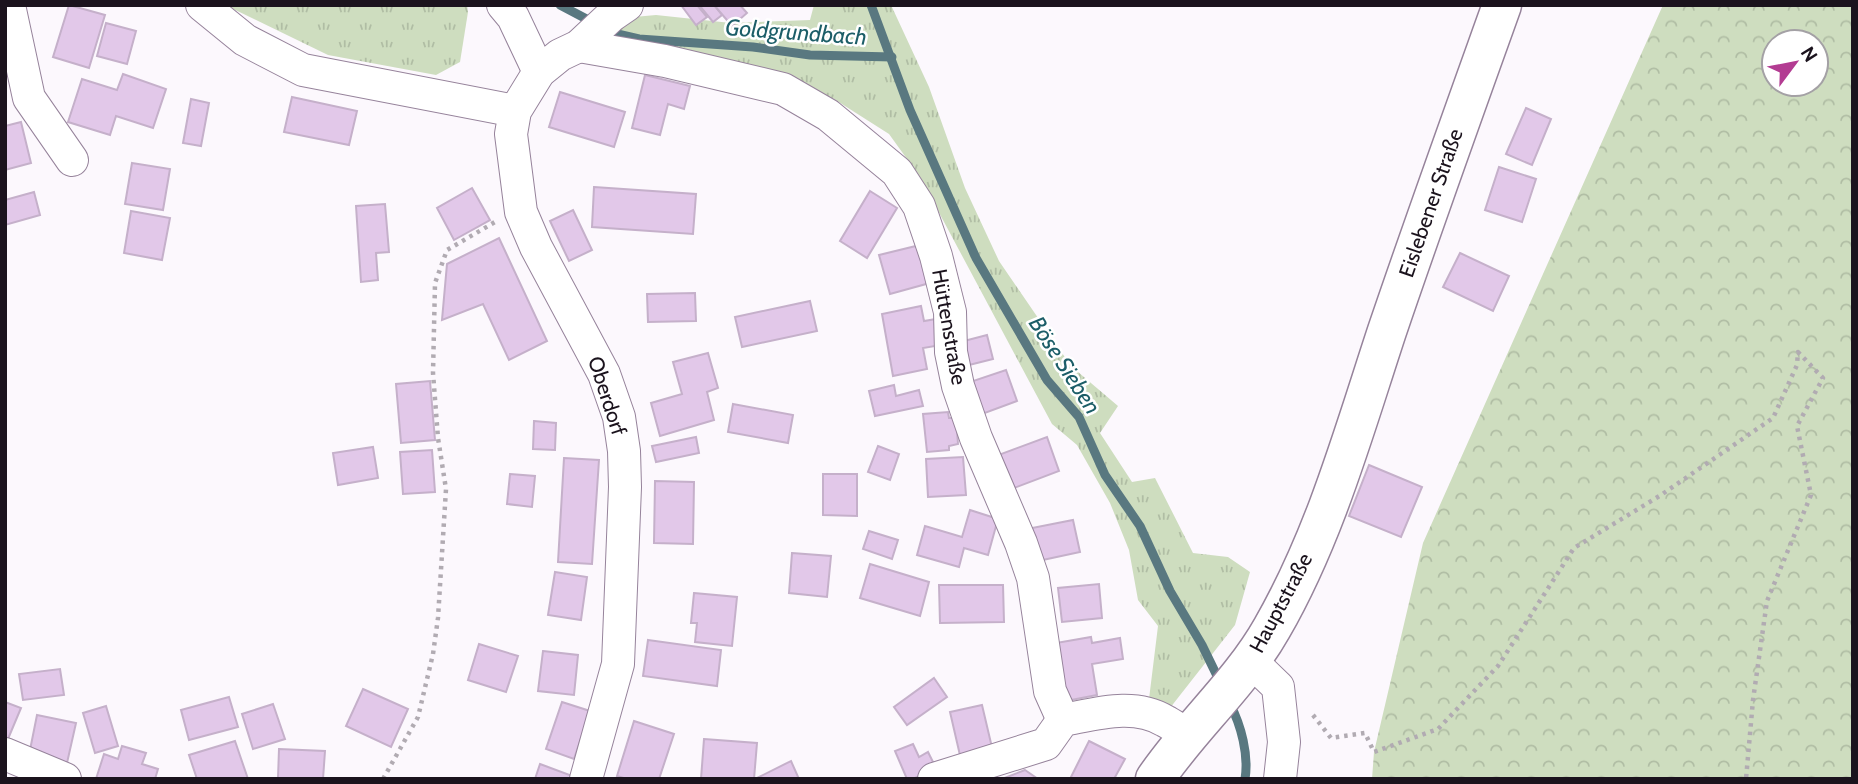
<svg xmlns="http://www.w3.org/2000/svg" width="1858" height="784" viewBox="0 0 1858 784" font-family="Cabin,sans-serif">
<defs>
<pattern id="grass-tufts" width="24" height="20" patternUnits="userSpaceOnUse" patternTransform="scale(1.75)"><rect width="24" height="20" fill="#ceddbf"/><path d="M3 7l-1-3M5 7V3M7 7l1-3M15 17l-1-3M17 17v-4M19 17l1-3" fill="none" stroke="#b0bda4"/></pattern>
<pattern id="forest-crowns" width="20" height="18" patternUnits="userSpaceOnUse" patternTransform="scale(1.75)"><rect width="20" height="18" fill="#ceddbf"/><path d="M2 6a3 3 0 1 1 6 0M12 15a3 3 0 1 1 6 0" fill="none" stroke="#b0bda4"/></pattern>
</defs>
<rect width="100%" height="100%" fill="#fcf8fd"/>
<g fill="url(#grass-tufts)">
<path d="M 225,5 L 467,5 L 468,12 L 460,62 L 436,75 L 328,55 Z"/>
<path d="M 814,5 L 891,5 L 929,87 L 965,188 L 999,261 L 1071,366 L 1118,406 L 1100,433 L 1132,482 L 1155,478 L 1193,553 L 1228,557 L 1250,572 L 1235,625 L 1170,708 L 1149,699 L 1158,626 L 1138,600 L 1129,550 L 1110,503 L 1077,445 L 1052,424 L 920,177 L 889,134 L 834,99 L 740,65 L 608,40 L 634,17 L 656,15 L 731,23 L 810,20 Z"/>
</g>
<path fill="url(#forest-crowns)" fill-rule="evenodd" d="M 1663,5 L 1853,5 L 1853,779 L 1372,779 L 1374,752 L 1423,543 ZM 1774,42 L 1816,42 L 1816,84 L 1774,84 Z"/>
<g fill="none" stroke-linecap="round" stroke-linejoin="round">
<g stroke="#597880" stroke-width="9">
<path d="M 560,5 L 596,24"/>
<path d="M 871,5 L 910,110 L 976,258 L 1047,380 L 1079,417 L 1105,475 L 1140,526 L 1170,591 L 1202,645 L 1220,682"/>
<path d="M 613,33 L 639,39 L 753,47 L 810,55 L 892,57"/>
<path d="M 1230,704 C 1241,725 1249,755 1245,779"/>
</g>
</g>
<g fill="#e2c8e9" stroke="#c5b0ca" stroke-width="2">
<path d="M 69,5 L 105,15 L 89,68 L 53,57 Z"/>
<path d="M 681,5 L 697,5 L 707,17 L 696,25 Z"/>
<path d="M 699,5 L 714,5 L 722,15 L 713,22 Z"/>
<path d="M 714,5 L 740,5 L 747,13 L 732,26 Z"/>
<path d="M 106,23 L 136,31 L 127,64 L 97,56 Z"/>
<path d="M 123,74 L 166,89 L 153,128 L 116,116 L 110,135 L 68,122 L 82,79 L 117,90 Z"/>
<path d="M 645,75 L 690,86 L 684,109 L 668,104 L 660,135 L 632,128 Z"/>
<path d="M 560,92 L 625,112 L 614,147 L 549,127 Z"/>
<path d="M 292,97 L 357,111 L 349,145 L 284,132 Z"/>
<path d="M 191,99 L 209,103 L 201,146 L 183,143 Z"/>
<path d="M 1526,108 L 1551,119 L 1532,165 L 1506,154 Z"/>
<path d="M 21,122 L 31,163 L 5,170 L 5,126 Z"/>
<path d="M 132,163 L 170,169 L 163,210 L 125,204 Z"/>
<path d="M 1499,167 L 1536,179 L 1522,222 L 1485,210 Z"/>
<path d="M 594,187 L 696,194 L 693,234 L 592,227 Z"/>
<path d="M 472,188 L 490,220 L 454,240 L 437,208 Z"/>
<path d="M 870,191 L 897,208 L 867,258 L 840,241 Z"/>
<path d="M 34,192 L 40,215 L 5,225 L 5,200 Z"/>
<path d="M 385,204 L 389,252 L 376,253 L 378,280 L 361,282 L 356,206 Z"/>
<path d="M 573,210 L 592,250 L 569,261 L 550,221 Z"/>
<path d="M 131,211 L 170,218 L 162,260 L 124,253 Z"/>
<path d="M 499,238 L 547,341 L 509,360 L 483,304 L 442,320 L 447,264 Z"/>
<path d="M 920,245 L 937,281 L 890,294 L 879,255 Z"/>
<path d="M 1460,253 L 1509,276 L 1493,311 L 1443,287 Z"/>
<path d="M 695,293 L 696,321 L 648,322 L 647,294 Z"/>
<path d="M 810,301 L 817,331 L 742,347 L 735,317 Z"/>
<path d="M 921,306 L 924,321 L 942,318 L 947,344 L 923,348 L 927,369 L 893,376 L 882,314 Z"/>
<path d="M 987,335 L 993,359 L 969,365 L 964,341 Z"/>
<path d="M 708,353 L 718,388 L 707,392 L 714,420 L 660,436 L 651,403 L 682,394 L 673,362 Z"/>
<path d="M 1006,370 L 1017,401 L 982,414 L 970,382 Z"/>
<path d="M 430,381 L 435,440 L 401,443 L 396,384 Z"/>
<path d="M 894,385 L 896,396 L 919,390 L 923,406 L 875,416 L 869,391 Z"/>
<path d="M 733,404 L 793,415 L 788,443 L 728,432 Z"/>
<path d="M 948,412 L 949,418 L 956,418 L 958,444 L 949,446 L 949,450 L 927,452 L 923,414 Z"/>
<path d="M 534,421 L 556,423 L 555,450 L 533,449 Z"/>
<path d="M 696,437 L 699,453 L 656,462 L 652,446 Z"/>
<path d="M 1047,437 L 1059,471 L 1006,491 L 993,457 Z"/>
<path d="M 878,446 L 899,454 L 890,480 L 868,472 Z"/>
<path d="M 373,447 L 378,478 L 338,485 L 333,453 Z"/>
<path d="M 432,450 L 435,492 L 403,494 L 400,452 Z"/>
<path d="M 963,457 L 966,495 L 928,497 L 926,459 Z"/>
<path d="M 564,458 L 599,460 L 592,564 L 558,562 Z"/>
<path d="M 1369,465 L 1422,487 L 1401,537 L 1349,516 Z"/>
<path d="M 510,474 L 535,476 L 532,507 L 507,504 Z"/>
<path d="M 823,474 L 857,474 L 857,516 L 823,515 Z"/>
<path d="M 655,481 L 694,482 L 693,544 L 654,543 Z"/>
<path d="M 970,510 L 998,519 L 988,555 L 964,548 L 959,567 L 917,555 L 925,526 L 962,537 Z"/>
<path d="M 1073,520 L 1080,552 L 1038,561 L 1032,528 Z"/>
<path d="M 869,531 L 898,540 L 892,559 L 863,549 Z"/>
<path d="M 792,553 L 831,556 L 827,597 L 789,593 Z"/>
<path d="M 870,564 L 929,582 L 920,616 L 860,598 Z"/>
<path d="M 555,572 L 587,577 L 581,620 L 548,615 Z"/>
<path d="M 1099,584 L 1102,618 L 1062,622 L 1058,588 Z"/>
<path d="M 939,585 L 1003,585 L 1004,622 L 940,623 Z"/>
<path d="M 694,593 L 737,597 L 732,646 L 695,642 L 697,623 L 691,623 Z"/>
<path d="M 1091,637 L 1092,643 L 1120,638 L 1123,659 L 1092,664 L 1097,695 L 1066,701 L 1056,643 Z"/>
<path d="M 648,640 L 721,650 L 717,686 L 643,676 Z"/>
<path d="M 479,644 L 518,656 L 506,692 L 468,680 Z"/>
<path d="M 543,651 L 578,655 L 574,695 L 538,691 Z"/>
<path d="M 60,669 L 64,695 L 23,700 L 19,674 Z"/>
<path d="M 934,678 L 947,697 L 907,725 L 894,707 Z"/>
<path d="M 363,689 L 408,709 L 391,747 L 346,726 Z"/>
<path d="M 229,697 L 238,727 L 189,740 L 181,710 Z"/>
<path d="M 5,702 L 21,708 L 5,746 Z"/>
<path d="M 562,702 L 590,711 L 574,759 L 546,749 Z"/>
<path d="M 273,704 L 285,739 L 253,749 L 242,714 Z"/>
<path d="M 982,705 L 994,756 L 962,764 L 950,712 Z"/>
<path d="M 106,706 L 118,746 L 95,753 L 83,713 Z"/>
<path d="M 37,715 L 76,723 L 67,763 L 29,755 Z"/>
<path d="M 634,721 L 674,734 L 659,779 L 627,779 L 617,776 Z"/>
<path d="M 704,739 L 757,743 L 754,779 L 701,779 Z"/>
<path d="M 235,741 L 248,779 L 197,779 L 189,755 Z"/>
<path d="M 1089,741 L 1125,759 L 1114,779 L 1070,779 Z"/>
<path d="M 913,744 L 919,757 L 928,752 L 936,768 L 913,779 L 907,779 L 895,751 Z"/>
<path d="M 122,746 L 146,753 L 142,764 L 158,769 L 155,779 L 96,779 L 104,754 L 118,759 Z"/>
<path d="M 279,749 L 325,751 L 323,779 L 278,778 Z"/>
<path d="M 791,761 L 799,779 L 755,779 Z"/>
<path d="M 540,764 L 575,777 L 574,779 L 535,779 Z"/>
<path d="M 1025,770 L 1038,779 L 1002,779 Z"/>
</g>
<g fill="none" stroke-linecap="round" stroke-linejoin="round">
<defs>
<g id="minor">
<path d="M 9,5 L 29,98 L 72,160"/>
<path d="M 202,5 L 245,40 L 303,70 L 515,111"/>
<path d="M 503,5 L 513,17 L 539,72"/>
<path d="M 579,46 L 665,61 L 783,89 L 828,115 L 897,172 L 919,206 L 936,256 L 950,312 L 951,352 L 958,386 L 976,438 L 1021,543 L 1033,578 L 1050,691 L 1063,720"/>
<path d="M 1251,661 L 1278,687 L 1284,742 L 1280,779"/>
<path d="M 5,754 L 65,779"/>
<path d="M 586,779 L 618,664 L 625,487 L 624,451 L 619,417 L 604,374 L 536,247 L 521,212 L 511,134 L 515,111 L 539,72 L 560,55 L 579,46 L 611,16 L 627,5"/>
<path d="M 934,779 L 1046,744 L 1063,720 C 1096,714 1134,702 1165,721 C 1173,725 1181,731 1189,735"/>
</g>
<path id="major" d="M 1155,779 C 1191,726 1241,683 1272,628 C 1325,536 1354,431 1387,331 C 1424,222 1463,114 1502,5"/>
</defs>
<use href="#minor" stroke="#96839b" stroke-width="34"/>
<use href="#major" stroke="#96839b" stroke-width="41"/>
<g stroke="#b1abb2" stroke-width="4.5" stroke-dasharray="3.5 5" stroke-linecap="butt">
<path d="M 1313,715 L 1331,738 L 1365,733 L 1374,752 L 1438,729 L 1498,666 L 1574,548 L 1661,495 L 1773,418 L 1797,365 L 1798,352 L 1823,378 L 1797,426 L 1811,495 L 1767,601 L 1753,700 L 1746,779"/>
<path d="M 383,779 L 418,717 L 433,654 L 438,618 L 446,489 L 438,438 L 433,373 L 435,283 L 447,250 L 495,222"/>
</g>
<use href="#minor" stroke="#fff" stroke-width="32"/>
<use href="#major" stroke="#fff" stroke-width="38"/>
</g>
<g text-anchor="middle" stroke-width="5" stroke-linejoin="round" paint-order="stroke">
<g font-size="21" fill="#1b131d" stroke="#fff">
<text transform="translate(1431 203) rotate(-71)" y="7">Eislebener Straße</text>
<text transform="translate(949 327) rotate(80)" y="7">Hüttenstraße</text>
<text transform="translate(607 396) rotate(72)" y="7">Oberdorf</text>
<text transform="translate(1281 603) rotate(-62)" y="7">Hauptstraße</text>
</g>
<g font-size="23" font-style="italic" fill="#1c5e68" stroke="#fff">
<text transform="translate(796 32) rotate(4)" y="8">Goldgrundbach</text>
<text transform="translate(1065 365) rotate(57)" y="8">Böse Sieben</text>
</g>
</g>
<rect width="1858" height="784" fill="none" stroke="#1b131d" stroke-width="14"/>
<g transform="translate(1795 63) rotate(58)"><circle r="33" fill="#ffffff" stroke="#a4a1a5" stroke-width="2"/>
<path d="M0-5L12 26L0 18L-12 26Z" fill="#b33c92"/>
<text y="-10" font-size="19" font-weight="bold" text-anchor="middle" fill="#1b131d">N</text>
</g>
</svg>
